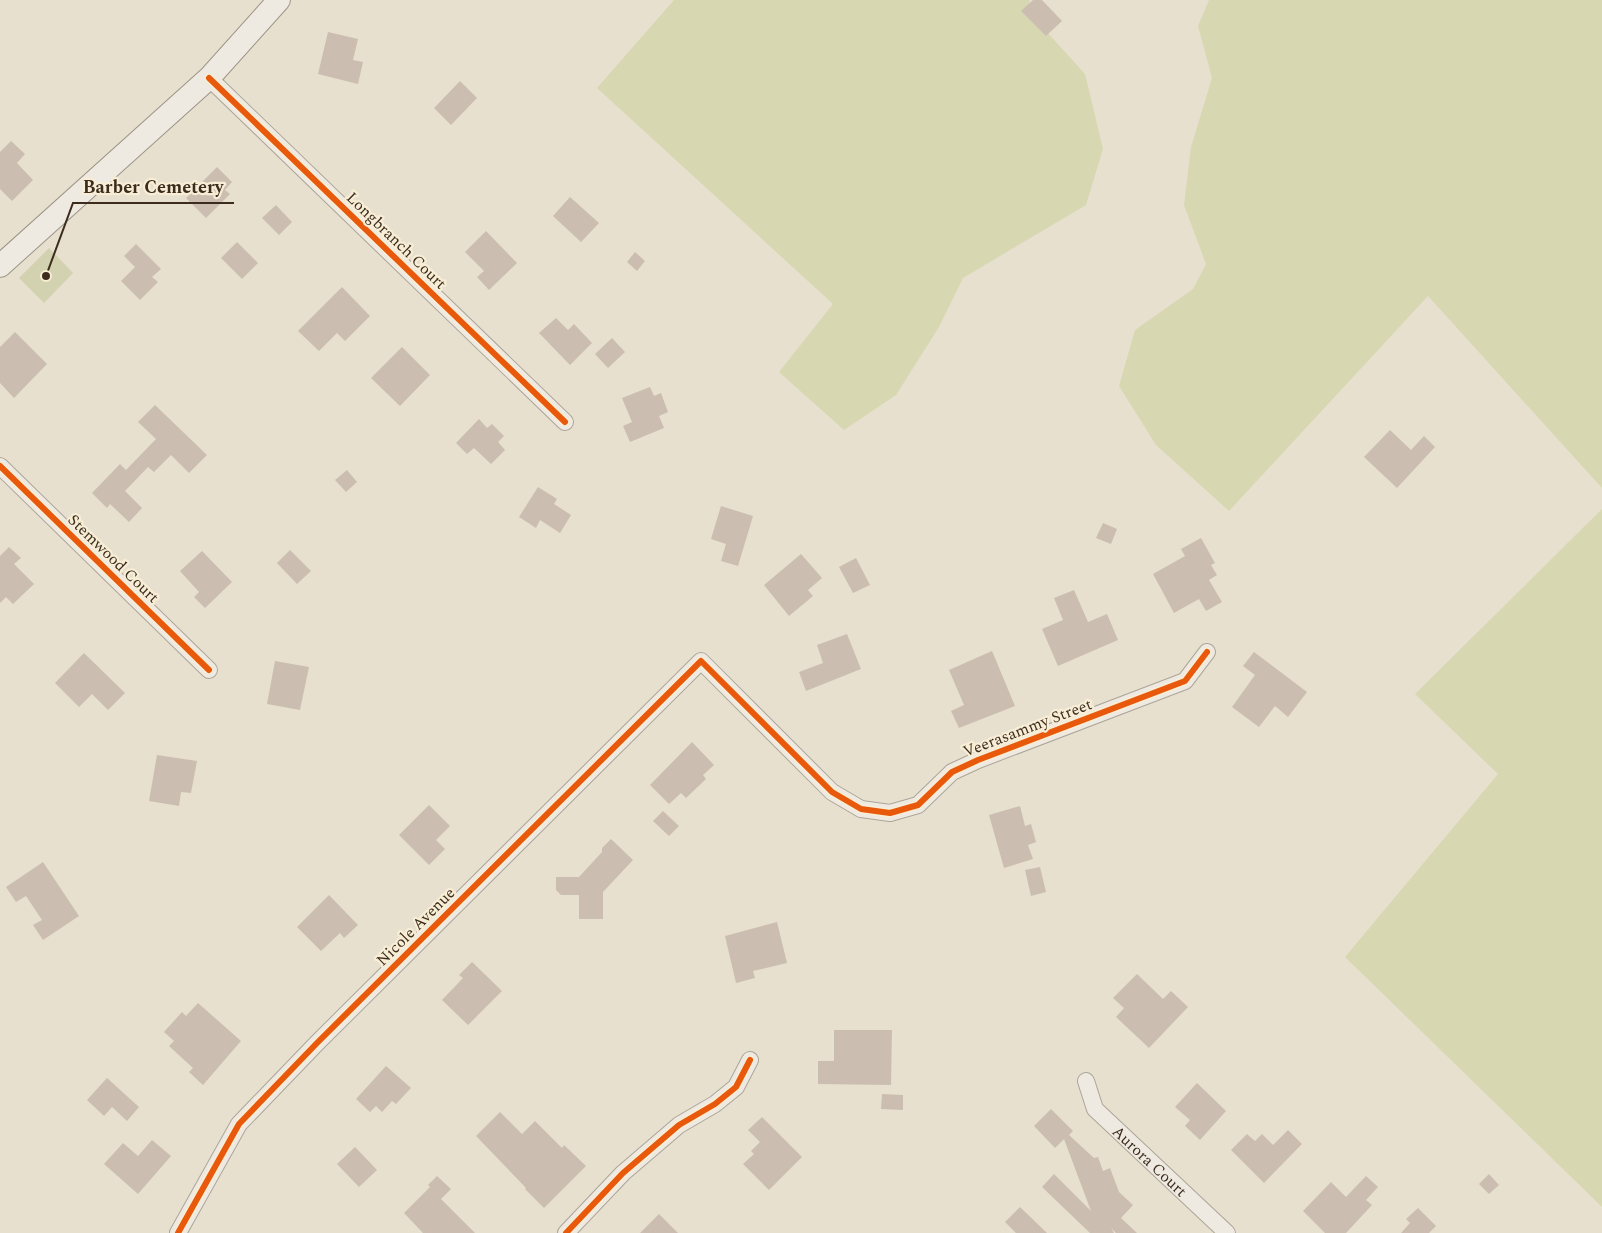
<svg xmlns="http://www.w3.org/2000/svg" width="1602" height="1233" viewBox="0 0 1602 1233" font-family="Spectral,serif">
<rect width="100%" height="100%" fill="#e7e0cf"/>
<g fill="#d7d7b1">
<path d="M 674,0 L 1030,0 L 1027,10 L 1085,74 L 1103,149 L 1086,205 L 963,278 L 939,327 L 896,395 L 844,430 L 779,372 L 833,304 L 597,88 Z"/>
<path d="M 1209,0 L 1602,0 L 1602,488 L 1428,296 L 1229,511 L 1156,445 L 1119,386 L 1135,330 L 1193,289 L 1206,264 L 1184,205 L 1191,147 L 1212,78 L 1198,26 Z"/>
<path d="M 1602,509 L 1602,1207 L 1345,957 L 1498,774 L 1415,694 Z"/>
</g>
<path fill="#d2d1b0" d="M 49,248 L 73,273 L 44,303 L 19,278 Z"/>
<g fill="#cbbeb0">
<path d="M 1033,0 L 1042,0 L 1062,21 L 1046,36 L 1021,11 Z"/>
<path d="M 328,32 L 358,39 L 353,60 L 363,62 L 358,84 L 318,74 Z"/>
<path d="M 460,81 L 477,98 L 451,125 L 434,108 Z"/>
<path d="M 11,141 L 25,154 L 17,163 L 33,180 L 12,201 L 0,189 L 0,152 Z"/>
<path d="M 217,167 L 232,182 L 225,190 L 230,194 L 206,218 L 186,198 Z"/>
<path d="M 570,197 L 599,223 L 581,242 L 553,216 Z"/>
<path d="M 276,205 L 292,222 L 279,235 L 262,218 Z"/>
<path d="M 486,231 L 517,263 L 489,290 L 477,277 L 484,271 L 465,252 Z"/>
<path d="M 237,242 L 258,263 L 242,279 L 221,258 Z"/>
<path d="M 136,244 L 161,269 L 152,277 L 158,282 L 140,300 L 121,281 L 135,267 L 124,256 Z"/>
<path d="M 635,252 L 645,261 L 637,271 L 627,262 Z"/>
<path d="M 342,287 L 370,316 L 345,341 L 337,333 L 319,351 L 298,331 Z"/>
<path d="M 556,318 L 568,330 L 574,324 L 592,343 L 570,365 L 539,333 Z"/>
<path d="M 15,332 L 47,364 L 14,398 L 0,383 L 0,347 Z"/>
<path d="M 612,338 L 625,352 L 608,368 L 595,354 Z"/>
<path d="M 402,347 L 430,375 L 400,406 L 371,378 Z"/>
<path d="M 650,387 L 654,396 L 661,393 L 668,412 L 659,416 L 664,428 L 630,442 L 623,426 L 632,422 L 622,398 Z"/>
<path d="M 155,405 L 207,455 L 189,473 L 171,455 L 154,472 L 148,467 L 125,491 L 142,508 L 129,522 L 110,504 L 107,508 L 92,493 L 120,464 L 126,470 L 156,439 L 138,422 Z"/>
<path d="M 479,419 L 487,428 L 492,424 L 504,436 L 498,442 L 505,450 L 491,464 L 474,448 L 467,454 L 456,443 Z"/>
<path d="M 1390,430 L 1411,450 L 1424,436 L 1435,447 L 1397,488 L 1364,457 Z"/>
<path d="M 347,470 L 357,482 L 346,492 L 335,480 Z"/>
<path d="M 538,487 L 557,499 L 554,504 L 571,515 L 560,533 L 540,520 L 536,528 L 519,517 Z"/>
<path d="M 721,506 L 753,516 L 738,566 L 721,561 L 726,544 L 711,539 Z"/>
<path d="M 1103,523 L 1117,529 L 1111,544 L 1096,538 Z"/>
<path d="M 1201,538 L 1215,563 L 1211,565 L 1217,575 L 1209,580 L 1222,602 L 1206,611 L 1199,599 L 1174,613 L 1153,574 L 1185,556 L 1181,549 Z"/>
<path d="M 9,547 L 21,558 L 14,564 L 34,584 L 13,604 L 6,597 L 0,603 L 0,556 Z"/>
<path d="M 290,550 L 311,571 L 297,584 L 277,563 Z"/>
<path d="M 202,551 L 232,582 L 205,608 L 194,597 L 199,592 L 180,571 Z"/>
<path d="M 801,554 L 822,578 L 808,590 L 813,596 L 789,616 L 764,585 Z"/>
<path d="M 856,558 L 870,585 L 853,593 L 839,567 Z"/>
<path d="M 1074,590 L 1088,622 L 1107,614 L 1118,640 L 1058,666 L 1042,629 L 1063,620 L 1054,598 Z"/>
<path d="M 847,634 L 861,669 L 806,691 L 799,672 L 823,663 L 817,645 Z"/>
<path d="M 992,651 L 1015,706 L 959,728 L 951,711 L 964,705 L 949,670 Z"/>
<path d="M 1254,652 L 1307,692 L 1288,717 L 1275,706 L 1259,727 L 1232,707 L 1255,675 L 1243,666 Z"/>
<path d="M 84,653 L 125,693 L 108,710 L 92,694 L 79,707 L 55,683 Z"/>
<path d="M 275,661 L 309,667 L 300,710 L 267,704 Z"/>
<path d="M 692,742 L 714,765 L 703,775 L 706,779 L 686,798 L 681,793 L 669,804 L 650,785 Z"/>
<path d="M 157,755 L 197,761 L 191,793 L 181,792 L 179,806 L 149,801 Z"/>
<path d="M 429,805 L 450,826 L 436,840 L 445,849 L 429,865 L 399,835 Z"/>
<path d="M 1020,806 L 1025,826 L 1031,824 L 1036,842 L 1028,845 L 1033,859 L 1004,868 L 989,815 Z"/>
<path d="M 663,811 L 679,826 L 669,836 L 653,821 Z"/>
<path d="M 611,839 L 633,860 L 603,892 L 603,919 L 579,919 L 579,895 L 561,895 L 556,890 L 556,877 L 579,877 L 602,852 L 602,848 Z"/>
<path d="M 43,862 L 79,916 L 43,940 L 33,925 L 42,920 L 26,896 L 16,902 L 6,887 Z"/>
<path d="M 1040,867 L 1046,892 L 1031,896 L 1025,870 Z"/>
<path d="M 329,895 L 358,925 L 344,938 L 340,933 L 321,951 L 297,927 Z"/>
<path d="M 777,922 L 787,963 L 753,971 L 755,978 L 736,983 L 725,936 Z"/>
<path d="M 472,962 L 502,991 L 468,1025 L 442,1000 L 463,978 L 459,975 Z"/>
<path d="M 1137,974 L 1163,999 L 1171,991 L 1188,1007 L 1149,1048 L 1116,1017 L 1124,1008 L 1113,998 Z"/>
<path d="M 198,1003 L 241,1041 L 203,1085 L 189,1072 L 193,1068 L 169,1046 L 174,1041 L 164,1032 L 182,1012 L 186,1016 Z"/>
<path d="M 834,1030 L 892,1030 L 891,1085 L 818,1084 L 818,1061 L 834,1061 Z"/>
<path d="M 386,1066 L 411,1088 L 396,1104 L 392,1101 L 382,1112 L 376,1106 L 370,1112 L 356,1099 Z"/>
<path d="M 107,1078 L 139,1107 L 127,1121 L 112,1107 L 104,1116 L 87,1100 Z"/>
<path d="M 1197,1083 L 1226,1111 L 1200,1140 L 1185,1126 L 1190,1120 L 1175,1107 Z"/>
<path d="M 882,1094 L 903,1095 L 903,1110 L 881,1109 Z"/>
<path d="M 1051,1109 L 1073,1131 L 1069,1135 L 1094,1158 L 1098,1157 L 1103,1171 L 1110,1168 L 1119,1192 L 1133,1205 L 1121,1218 L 1137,1233 L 1116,1233 L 1111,1228 L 1114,1233 L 1090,1233 L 1042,1187 L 1054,1174 L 1091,1211 L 1064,1139 L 1055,1148 L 1034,1126 Z"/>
<path d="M 500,1112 L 522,1134 L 535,1121 L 562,1148 L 564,1145 L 586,1166 L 544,1208 L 525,1189 L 526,1188 L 476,1136 Z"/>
<path d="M 762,1117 L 802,1157 L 769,1190 L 743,1164 L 754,1154 L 751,1151 L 760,1142 L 748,1130 Z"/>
<path d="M 1288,1130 L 1302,1144 L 1264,1183 L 1231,1150 L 1247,1134 L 1255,1141 L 1262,1134 L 1273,1145 Z"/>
<path d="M 152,1140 L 171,1156 L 138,1194 L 104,1164 L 123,1143 L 138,1156 Z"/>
<path d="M 355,1147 L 377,1170 L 359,1187 L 337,1164 Z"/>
<path d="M 1489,1174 L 1499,1185 L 1489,1194 L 1479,1184 Z"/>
<path d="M 437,1176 L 451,1189 L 441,1199 L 475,1233 L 423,1233 L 404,1213 L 430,1187 L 428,1185 Z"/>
<path d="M 1366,1176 L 1378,1187 L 1366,1200 L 1372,1205 L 1346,1233 L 1325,1233 L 1303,1211 L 1331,1182 L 1346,1197 Z"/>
<path d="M 1020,1207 L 1047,1233 L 1016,1233 L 1005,1222 Z"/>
<path d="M 1418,1208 L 1436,1226 L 1429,1233 L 1401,1233 L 1410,1223 L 1406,1219 Z"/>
<path d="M 659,1214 L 678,1233 L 640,1233 Z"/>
</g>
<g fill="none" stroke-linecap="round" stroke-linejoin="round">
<defs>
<g id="street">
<path d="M 209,78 L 565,422"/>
<path d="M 0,466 L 209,670"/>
<path id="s1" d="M 1086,1081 L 1095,1109 L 1227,1233"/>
<path d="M 178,1233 L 239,1124 L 317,1043 L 701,661 L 832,792 L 861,809 L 890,813 L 918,805 L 952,772 L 978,760 L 1185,681 L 1207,652"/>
<path d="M 566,1233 L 623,1173 L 679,1125 L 715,1104 L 736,1087 L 750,1060"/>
</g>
<path id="secondary" d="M 0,266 L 209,78 L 279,0"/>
</defs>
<use href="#street" stroke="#aca598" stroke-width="18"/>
<use href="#secondary" stroke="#9c9488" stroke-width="24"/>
<use href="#street" stroke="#efeae1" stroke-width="16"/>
<use href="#secondary" stroke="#efeae1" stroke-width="22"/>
<defs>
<g id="cycleway">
<path d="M 209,78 L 565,422"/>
<path d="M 0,466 L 209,670"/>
<path d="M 178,1233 L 239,1124 L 317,1043 L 701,661 L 832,792 L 861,809 L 890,813 L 918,805 L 952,772 L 978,760 L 1185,681 L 1207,652"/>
<path d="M 566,1233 L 623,1173 L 679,1125 L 715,1104 L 736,1087 L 750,1060"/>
</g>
</defs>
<use href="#cycleway" stroke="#f8edd5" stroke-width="9"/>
<use href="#cycleway" stroke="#e8590c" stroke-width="6"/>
</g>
<g text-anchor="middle" stroke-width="4.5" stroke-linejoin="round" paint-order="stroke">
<g font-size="16" fill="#3c2c1e" stroke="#f8edd5">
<text transform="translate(397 240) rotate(44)" y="6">Longbranch Court</text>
<text transform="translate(114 558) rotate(44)" y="6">Stemwood Court</text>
<text transform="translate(1027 727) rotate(-21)" y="6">Veerasammy Street</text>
<text transform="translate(415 926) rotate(-45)" y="6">Nicole Avenue</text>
<text dy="6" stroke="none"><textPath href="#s1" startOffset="105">Aurora Court</textPath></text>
</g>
</g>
<path fill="none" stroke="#3c2c1e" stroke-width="2" d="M46 276L73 203H234"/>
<circle fill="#3c2c1e" stroke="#f8edd5" stroke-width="2" cx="46" cy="276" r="5"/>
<g font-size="18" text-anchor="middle" font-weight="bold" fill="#3c2c1e" stroke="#f8edd5" stroke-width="4.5" stroke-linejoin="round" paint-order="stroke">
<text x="153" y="193">Barber Cemetery</text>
</g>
</svg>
